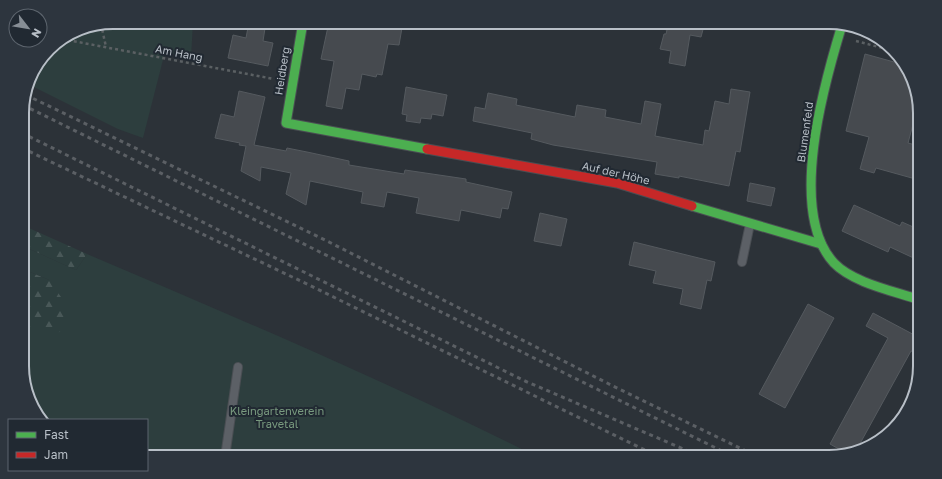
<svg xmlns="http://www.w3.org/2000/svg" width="942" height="479" viewBox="0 0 942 479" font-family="'Golos Text',sans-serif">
<defs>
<pattern id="forest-firs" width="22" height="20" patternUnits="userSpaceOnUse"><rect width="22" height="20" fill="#2d3e3e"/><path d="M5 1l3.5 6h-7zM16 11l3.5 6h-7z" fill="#495858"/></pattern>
</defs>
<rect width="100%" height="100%" fill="#2c3238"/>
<g fill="#2d3e3e">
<path d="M 113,22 L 193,22 L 191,58 L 165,52 L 143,138 L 118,129 L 28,84 C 34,62 57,36 79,29 C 90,25 102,24 113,22 Z"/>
<path d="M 23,246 L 76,270 L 87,254 C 238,318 390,383 538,457 L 147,457 L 147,420 L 40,420 L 23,378 L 23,335 L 37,329 L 49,280 L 23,269 Z"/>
</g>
<g fill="url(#forest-firs)">
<path d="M 22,225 L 87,254 L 76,270 L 23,246 Z"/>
<path d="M 23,269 L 49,280 L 61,297 L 66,317 L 62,330 L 54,336 L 38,330 L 23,335 Z"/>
</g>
<g fill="#464a4f" stroke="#555a5f">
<path d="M 249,22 L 266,22 L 263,41 L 273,43 L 268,66 L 228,58 L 233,35 L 246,38 Z"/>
<path d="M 329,22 L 403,22 L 399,45 L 388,44 L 382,75 L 377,74 L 376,77 L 362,74 L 359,90 L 346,88 L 342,109 L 326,106 L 334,61 L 321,59 Z"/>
<path d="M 660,22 L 705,22 L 701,37 L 690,35 L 685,66 L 669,63 L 671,51 L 660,49 L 664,34 L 666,34 L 667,30 L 659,28 Z"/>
<path d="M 865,54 L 905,65 L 919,102 L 908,143 L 919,146 L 919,180 L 876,168 L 874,173 L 860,169 L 869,137 L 846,131 Z"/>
<path d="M 406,87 L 447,95 L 443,116 L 432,114 L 431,119 L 421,118 L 420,123 L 406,121 L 407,115 L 402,114 Z"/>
<path d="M 731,89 L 750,92 L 740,152 L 736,151 L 729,186 L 679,176 L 679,178 L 655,174 L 657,162 L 553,145 L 531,139 L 532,133 L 473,121 L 475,107 L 485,109 L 488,93 L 517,99 L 516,105 L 575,117 L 577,105 L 606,110 L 605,117 L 641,124 L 645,101 L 661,104 L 655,136 L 703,145 L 705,130 L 709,131 L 715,101 L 729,104 Z"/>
<path d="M 239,91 L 265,97 L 254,145 L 286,151 L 287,148 L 307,152 L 349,161 L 349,165 L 404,174 L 405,170 L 466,179 L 466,182 L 512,192 L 508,209 L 502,208 L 500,218 L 461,210 L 459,221 L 416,213 L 419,198 L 387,192 L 384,207 L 361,203 L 363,192 L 310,181 L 306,205 L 286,194 L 291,173 L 261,167 L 260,181 L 241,171 L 246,146 L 239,145 L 240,143 L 215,138 L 221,114 L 234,117 Z"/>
<path d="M 750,183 L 775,188 L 771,206 L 747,201 Z"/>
<path d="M 854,205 L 900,226 L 902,222 L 920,230 L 920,261 L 890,247 L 888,252 L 842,231 Z"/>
<path d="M 540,213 L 567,219 L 561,246 L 534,241 Z"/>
<path d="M 634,242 L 715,262 L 711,281 L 707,280 L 701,309 L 680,304 L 683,289 L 653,283 L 656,271 L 629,265 Z"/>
<path d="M 808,304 L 834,318 L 785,408 L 759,394 Z"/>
<path d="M 873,313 L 920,338 L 920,340 L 914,352 L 911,351 L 857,449 L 846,453 L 830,444 L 888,338 L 866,326 Z"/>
</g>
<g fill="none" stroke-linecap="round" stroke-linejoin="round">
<defs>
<g id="lane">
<path d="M 742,262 L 750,224"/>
<path d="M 225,457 L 238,367"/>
</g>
<g id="fast">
<path d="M 303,22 L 286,123 L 427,149"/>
<path d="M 842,25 C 824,84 787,212 834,263 C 853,283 894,291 920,300"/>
<path d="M 692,206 L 821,244"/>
</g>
<path id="jam" d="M 427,149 L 617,183 L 692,206"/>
</defs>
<use href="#lane" stroke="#4a4e53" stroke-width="10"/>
<use href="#fast" stroke="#4a4e53" stroke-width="11"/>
<use href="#jam" stroke="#4a4e53" stroke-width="11"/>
<g stroke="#5b6063" stroke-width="2.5" stroke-dasharray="3 3" stroke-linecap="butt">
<path d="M 101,24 L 106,47"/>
<path d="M 62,39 L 274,79"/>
<path d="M 856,41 L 890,50"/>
<path d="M 896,423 L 915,389"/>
<path d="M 236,455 L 247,457"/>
</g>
<use href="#lane" stroke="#5c6066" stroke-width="8"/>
<use href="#fast" stroke="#4caf50" stroke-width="9"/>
<use href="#jam" stroke="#c62828" stroke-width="9"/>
<g stroke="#5b5f64" stroke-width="3" stroke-dasharray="4 4" stroke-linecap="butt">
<path d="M 26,95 L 325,240 L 613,386 L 758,457"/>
<path d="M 23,105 L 734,457"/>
<path d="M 22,133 L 525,381 L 702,457"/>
<path d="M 22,148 L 309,285 L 659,457"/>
</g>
</g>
<g text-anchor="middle" stroke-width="4" stroke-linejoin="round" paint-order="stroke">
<g font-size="11" fill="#b8bfc7" stroke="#212932">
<text transform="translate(179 53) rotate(11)" y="4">Am Hang</text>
<text transform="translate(282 71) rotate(-81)" y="4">Heidberg</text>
<text transform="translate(805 132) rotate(-82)" y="4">Blumenfeld</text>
<text transform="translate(616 173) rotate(13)" y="4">Auf der Höhe</text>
</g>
<g font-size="11" fill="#799a7f" stroke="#212932">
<text x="277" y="415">Kleingartenverein<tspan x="277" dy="13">Travetal</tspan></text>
</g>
</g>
<path d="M0 0H942V479H0ZM113 29H829A84 84 0 0 1 913 113V366A84 84 0 0 1 829 450H113A84 84 0 0 1 29 366V113A84 84 0 0 1 113 29Z" fill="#2d353e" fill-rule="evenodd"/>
<path fill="none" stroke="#b8bfc7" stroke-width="2" d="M113 29H829A84 84 0 0 1 913 113V366A84 84 0 0 1 829 450H113A84 84 0 0 1 29 366V113A84 84 0 0 1 113 29Z"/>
<rect x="8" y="419" width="140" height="52" fill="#212932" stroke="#5d656e"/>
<rect x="16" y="432" width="20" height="6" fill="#4caf50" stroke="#5d656e"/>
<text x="44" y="439" font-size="12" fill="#b8bfc7">Fast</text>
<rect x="16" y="452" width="20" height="6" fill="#c62828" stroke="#5d656e"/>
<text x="44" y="459" font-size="12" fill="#b8bfc7">Jam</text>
<g transform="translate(28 28) rotate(121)"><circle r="19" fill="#212932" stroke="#5d656e"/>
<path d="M0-3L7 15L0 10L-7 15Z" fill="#878e95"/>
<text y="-6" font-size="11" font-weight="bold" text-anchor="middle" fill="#b8bfc7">N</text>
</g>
</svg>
